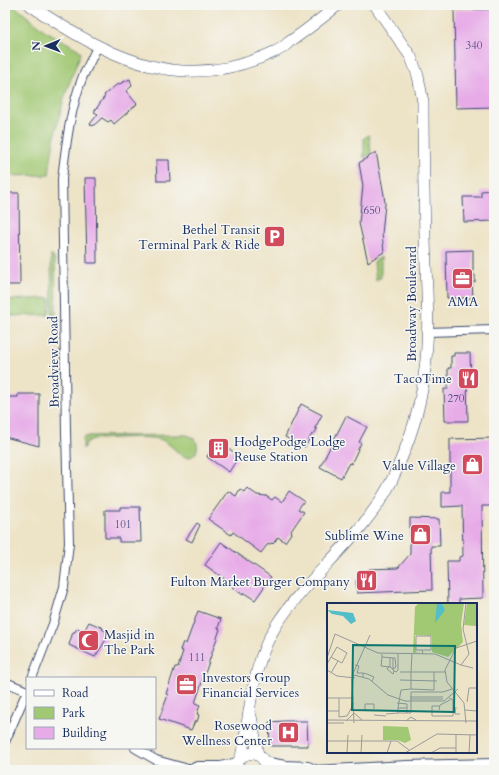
<svg xmlns="http://www.w3.org/2000/svg" width="499" height="775" viewBox="0 0 499 775" font-family="Cardo,serif">
<rect width="100%" height="100%" fill="#f6f6f2"/>
<filter id="ink" filterUnits="userSpaceOnUse"><feTurbulence type="fractalNoise" baseFrequency=".025" numOctaves="2"/><feDisplacementMap in="SourceGraphic" scale="8" xChannelSelector="R" yChannelSelector="G"/><feConvolveMatrix kernelMatrix="1 2 1 2 8 2 1 2 1" color-interpolation-filters="sRGB"/></filter>
<filter id="wash" filterUnits="userSpaceOnUse"><feTurbulence type="fractalNoise" baseFrequency=".012" numOctaves="4" result="noise"/><feDisplacementMap in="SourceGraphic" scale="16" xChannelSelector="R" yChannelSelector="G"/><feGaussianBlur stdDeviation="0.9" result="paint"/><feColorMatrix in="noise" values="0 0 0 0 0 0 0 0 0 0 0 0 0 0 0 0 0 1.4 0 .05"/><feComposite in="paint" operator="in"/></filter>
<g filter="url(#wash)">
<rect width="100%" height="100%" fill="#ede3c6"/>
<g fill="#a1c872" stroke="#5e7c68">
<path d="M 5,5 L 13,5 L 44,30 L 78,49 L 81,53 C 63,96 54,129 49,175 L 5,176 Z"/>
<path d="M 369,135 L 371,153 L 364,158 L 364,138 Z"/>
<path d="M 51,254 L 55,260 L 56,314 L 52,315 Z"/>
<path d="M 381,257 L 381,277 L 376,280 L 374,262 Z"/>
<path d="M 50,298 L 49,315 L 5,316 L 5,300 Z"/>
<path d="M 187,435 C 197,438 200,446 195,454 C 183,465 173,444 162,440 C 148,435 110,439 93,439 L 87,442 L 83,449 L 83,438 L 89,436 Z"/>
</g>
<g id="blocks">
<g fill="#e7ace8">
<path d="M 494,9 L 494,107 L 456,108 L 454,10 Z"/>
<path d="M 130,79 L 132,86 L 126,91 L 137,104 L 114,124 L 111,120 L 108,122 L 102,118 L 93,126 L 90,124 L 98,114 L 94,112 L 105,96 L 104,95 L 115,86 Z"/>
<path d="M 376,152 L 384,195 L 385,204 L 382,234 L 384,252 L 368,262 L 359,223 L 363,186 L 359,163 Z"/>
<path d="M 156,160 L 169,160 L 170,181 L 157,181 Z"/>
<path d="M 85,178 L 96,178 L 97,263 L 87,263 Z"/>
<path d="M 494,190 L 494,221 L 464,222 L 463,197 L 481,197 L 481,191 Z"/>
<path d="M 5,193 L 19,193 L 20,285 L 5,285 Z"/>
<path d="M 473,250 L 473,275 L 475,275 L 475,282 L 472,282 L 473,298 L 447,298 L 446,251 Z"/>
<path d="M 454,353 L 470,353 L 471,382 L 467,382 L 468,421 L 445,421 L 444,389 L 448,389 L 448,368 L 451,368 L 451,356 L 454,356 Z"/>
<path d="M 18,394 L 39,394 L 39,446 L 5,437 L 5,397 L 18,397 Z"/>
<path d="M 301,404 L 322,415 L 315,428 L 317,429 L 314,435 L 312,434 L 305,447 L 285,437 Z"/>
<path d="M 346,416 L 367,427 L 359,442 L 361,443 L 351,464 L 349,463 L 341,478 L 320,467 Z"/>
<path d="M 494,438 L 494,506 L 482,506 L 483,598 L 459,599 L 459,604 L 448,604 L 447,561 L 459,561 L 459,557 L 463,556 L 462,506 L 442,507 L 442,492 L 450,492 L 450,439 Z"/>
<path d="M 215,439 L 239,456 L 229,472 L 207,457 Z"/>
<path d="M 247,488 L 257,495 L 266,496 L 272,500 L 275,497 L 282,502 L 289,491 L 304,501 L 298,509 L 304,512 L 291,531 L 292,532 L 285,542 L 278,537 L 273,544 L 272,543 L 267,545 L 261,553 L 233,532 L 231,535 L 208,519 L 228,491 L 236,496 L 240,489 L 244,492 Z"/>
<path d="M 120,507 L 140,507 L 141,542 L 119,542 L 119,538 L 105,538 L 105,510 L 120,510 Z"/>
<path d="M 410,518 L 439,519 L 440,546 L 431,546 L 432,590 L 357,593 L 356,581 L 369,569 L 398,568 L 410,554 Z"/>
<path d="M 197,523 L 200,525 L 192,542 L 186,539 Z"/>
<path d="M 221,542 L 271,577 L 255,600 L 244,593 L 243,595 L 232,587 L 233,585 L 205,565 Z"/>
<path d="M 198,611 L 221,619 L 218,628 L 220,629 L 195,703 L 200,705 L 197,714 L 199,715 L 197,722 L 195,721 L 191,730 L 159,719 L 168,695 L 166,694 L 175,667 L 178,667 L 183,651 L 180,650 L 183,642 L 186,644 Z"/>
<path d="M 89,622 L 103,628 L 102,629 L 109,633 L 104,643 L 95,657 L 69,645 L 73,632 L 75,632 L 77,628 L 84,631 Z"/>
<path d="M 284,721 L 307,721 L 308,746 L 270,746 L 269,722 Z"/>
</g>
</g>
</g>
<g filter="url(#ink)">
<use href="#blocks" fill-opacity="0" stroke="#3a4a6e" stroke-width="1"/>
<g fill="none" stroke-linecap="round" stroke-linejoin="round">
<defs>
<g id="street">
<path d="M 427,332 L 494,330"/>
<path d="M 32,678 L 53,624 L 64,587 L 69,543 L 66,432 L 62,179 C 66,145 70,109 83,76 C 88,66 93,56 98,45"/>
<path d="M 5,682 L 27,691"/>
<path d="M 5,742 L 27,691"/>
<path d="M 135,748 L 156,760 L 192,770"/>
<path d="M 264,761 L 285,765 L 308,766 L 315,769"/>
<path d="M 191,769 L 197,766 L 221,766 L 237,762"/>
<path d="M 314,770 L 407,765 L 494,763"/>
</g>
<g id="secondary">
<path d="M 30,5 C 44,15 59,24 74,33 C 141,72 201,86 274,52 C 280,50 285,46 289,42 C 306,31 322,18 338,5"/>
<path d="M 251,716 L 258,755"/>
<path d="M 241,757 C 251,712 251,664 277,624 C 310,573 364,537 392,480 C 407,448 420,411 424,376 C 431,330 426,283 425,237 C 424,192 423,147 423,102 L 418,76 L 411,57 L 375,5"/>
<path d="M 236,770 C 237,748 266,748 266,770"/>
</g>
</defs>
<use href="#street" stroke="#3a4a6e" stroke-width="10"/>
<use href="#secondary" stroke="#3a4a6e" stroke-width="12"/>
<use href="#street" stroke="#fff" stroke-width="8"/>
<use href="#secondary" stroke="#fff" stroke-width="11"/>
</g>
</g>
<defs>
<symbol id="parking-square" viewBox="-11 -11 22 22"><rect x="-9" y="-9" width="18" height="18" rx="4" fill="#d1495b" stroke="#f6f6f2"/><path d="M-3.5-5.5H1a3.5 3.5 0 0 1 0 7H-1V5.5H-3.5ZM-1-3.4V-.6H.8a1.4 1.4 0 0 0 0-2.8Z" fill="#fff"/></symbol>
<symbol id="office-square" viewBox="-11 -11 22 22"><rect x="-9" y="-9" width="18" height="18" rx="4" fill="#d1495b" stroke="#f6f6f2"/><path d="M-6-3h4V-5.5h4V-3h4V5H-6ZM-1-4.5V-3h2v-1.5ZM-6 0V1H6V0Z" fill="#fff"/></symbol>
<symbol id="restaurant-square" viewBox="-11 -11 22 22"><rect x="-9" y="-9" width="18" height="18" rx="4" fill="#d1495b" stroke="#f6f6f2"/><path d="M-5-6h1v4h1v-4h1v4h1v-4h1v5L-1.5 .5V6h-2V.5L-5-1ZM5-6V6H3V1.5H1.5Q1.5-4 5-6Z" fill="#fff"/></symbol>
<symbol id="building-square" viewBox="-11 -11 22 22"><rect x="-9" y="-9" width="18" height="18" rx="4" fill="#d1495b" stroke="#f6f6f2"/><path d="M-4-6H4V6H1V3H-1V6H-4ZM-2.5-4.3h1.7v1.8h-1.7ZM.8-4.3h1.7v1.8H.8ZM-2.5-1h1.7V.8h-1.7ZM.8-1h1.7V.8H.8Z" fill="#fff"/></symbol>
<symbol id="shop-square" viewBox="-11 -11 22 22"><rect x="-9" y="-9" width="18" height="18" rx="4" fill="#d1495b" stroke="#f6f6f2"/><path d="M-5-2.5h2.3a2.7 3.5 0 0 1 5.4 0H5L5.5 6h-11ZM-1.5-2.5h3a1.5 2.3 0 0 0-3 0Z" fill="#fff"/></symbol>
<symbol id="mosque-square" viewBox="-11 -11 22 22"><rect x="-9" y="-9" width="18" height="18" rx="4" fill="#d1495b" stroke="#f6f6f2"/><path d="M3.5-4.9A6 6 0 1 0 3.5 4.9A5 5 0 1 1 3.5-4.9Z" fill="#fff"/></symbol>
<symbol id="hospital-square" viewBox="-11 -11 22 22"><rect x="-9" y="-9" width="18" height="18" rx="4" fill="#d1495b" stroke="#f6f6f2"/><path d="M-5-5h3v3.5h4V-5h3V5h-3V1.5h-4V5h-3Z" fill="#fff"/></symbol>
</defs>
<g fill-rule="evenodd">
<use href="#parking-square" x="262" y="224" width="25" height="25"/>
<use href="#office-square" x="450" y="266" width="25" height="25"/>
<use href="#restaurant-square" x="456" y="366" width="25" height="25"/>
<use href="#building-square" x="206" y="436" width="25" height="25"/>
<use href="#shop-square" x="460" y="452" width="25" height="25"/>
<use href="#shop-square" x="408" y="522" width="25" height="25"/>
<use href="#restaurant-square" x="354" y="568" width="25" height="25"/>
<use href="#mosque-square" x="76" y="628" width="25" height="25"/>
<use href="#office-square" x="174" y="672" width="25" height="25"/>
<use href="#hospital-square" x="276" y="720" width="25" height="25"/>
</g>
<g text-anchor="middle" stroke-width="3" stroke-linejoin="round" paint-order="stroke">
<g font-size="11" fill="#4e4e80">
<text x="474" y="49">340</text>
<text x="372" y="214">650</text>
<text x="456" y="402">270</text>
<text x="123" y="528">101</text>
<text x="197" y="661">111</text>
</g>
<g font-size="13" fill="#1b2f5e" stroke="#f6f6f2" text-anchor="end">
<text x="260" y="234">Bethel Transit<tspan x="260" dy="15">Terminal Park &amp; Ride</tspan></text>
<text x="463" y="306" text-anchor="middle">AMA</text>
<text x="452" y="383">TacoTime</text>
<text x="234" y="446" text-anchor="start">HodgePodge Lodge<tspan x="234" dy="15">Reuse Station</tspan></text>
<text x="456" y="470">Value Village</text>
<text x="404" y="540">Sublime Wine</text>
<text x="350" y="586">Fulton Market Burger Company</text>
<text x="104" y="639" text-anchor="start">Masjid in<tspan x="104" dy="15">The Park</tspan></text>
<text x="202" y="682" text-anchor="start">Investors Group<tspan x="202" dy="15">Financial Services</tspan></text>
<text x="272" y="730">Rosewood<tspan x="272" dy="15">Wellness Center</tspan></text>
</g>
<g font-size="13" fill="#1b2f5e" stroke="#f6f6f2">
<text transform="translate(411 304) rotate(-90)" y="5">Broadway Boulevard</text>
<text transform="translate(53 362) rotate(-91)" y="5">Broadview Road</text>
</g>
</g>
<g transform="translate(327 603)">
<rect width="150" height="150" fill="#ede3c6"/>
<path d="M 92,0 L 137,0 L 134,21 L 136,39 L 121,54 L 105,49 L 105,33 L 88,32 L 89,49 L 94,49 L 86,50 L 88,4 ZM 140,0 L 150,0 L 149,23 L 137,22 ZM 56,123 L 81,124 L 84,137 L 78,140 L 70,137 L 56,137 Z" fill="#a1c872"/>
<path d="M 110,0 L 115,1 L 118,7 L 108,20 ZM 0,7 L 26,10 L 29,18 L 24,21 L 16,13 L 5,11 Z" fill="#51bec9"/>
<path fill="none" stroke="#999b9c" stroke-width="1" d="M 95,47 L 104,47 L 104,33 L 89,33 L 89,47 L 95,47 L 96,51M 55,51 L 55,54 L 66,55 L 66,67 L 69,69 L 71,67 L 71,51M 85,51 L 84,69 L 118,69M 55,54 L 54,63 L 63,64M 63,54 L 63,64 L 66,66 L 69,64 L 68,55 L 66,55M 0,55 L 8,31 L 51,50 L 108,51 L 134,62 L 142,51 L 136,26 L 139,0M 0,61 L 10,44 L 20,50 L 15,60 L 4,54M 28,62 L 32,63 L 30,70 L 36,70M 134,62 L 146,65M 62,63 L 60,66 L 66,71 L 67,68M 0,67 L 10,73 L 28,75M 73,69 L 84,69 L 84,86 L 74,87 L 71,105 L 80,105 L 80,110 L 84,110M 4,70 L 11,58M 25,73 L 43,32M 36,74 L 36,70 L 40,71 L 47,74 L 45,78M 25,76 L 27,72 L 42,76 L 61,92 L 78,98 L 117,98 L 131,86M 25,76 L 27,120M 73,77 L 110,78M 84,86 L 107,87 L 107,69M 83,94 L 116,94M 0,95 L 27,95M 83,96 L 116,96M 140,99 L 142,85 L 150,85M 70,100 L 80,101 L 80,105M 112,103 L 105,103 L 105,113 L 126,113 L 126,97 L 122,95M 129,104 L 128,111 L 133,111M 71,105 L 71,110 L 80,110M 38,106 L 38,101 L 47,101 L 47,106M 112,107 L 113,102 L 123,97M 138,107 L 150,108M 0,108 L 12,108 L 12,95M 12,108 L 12,114 L 20,113 L 27,100M 84,110 L 84,89 L 116,89 L 125,86M 59,111 L 71,110M 47,112 L 59,113M 0,117 L 150,118M 19,118 L 27,110 L 35,117M 79,118 L 84,114 L 89,117M 0,120 L 17,120M 139,120 L 137,100 L 120,79 L 118,67 L 129,45 L 150,38M 0,138 L 70,138 L 82,147M 20,150 L 21,132M 34,150 L 35,132M 60,150 L 64,138M 78,150 L 110,131 L 150,132M 104,150 L 113,145 L 129,145M 129,150 L 129,131M 142,150 L 143,132"/>
<path fill="#0f766e" fill-opacity="0.15" stroke="#0f766e" stroke-width="2" d="M 26,42 L 128,43 L 127,109 L 25,107 Z"/>
<rect width="150" height="150" fill="none" stroke="#1b2f5e" stroke-width="2"/>
</g>
<rect width="499" height="775" fill="none" stroke="#f6f6f2" stroke-width="20"/>
<rect x="26" y="677" width="130" height="72" fill="#f6f6f2" stroke="#9ea6b7"/>
<rect x="34" y="690" width="20" height="6" fill="#ffffff" stroke="#9ea6b7"/>
<text x="62" y="697" font-size="12" fill="#1b2f5e">Road</text>
<rect x="34" y="707" width="20" height="12" fill="#a1c872" stroke="#9ea6b7"/>
<text x="62" y="717" font-size="12" fill="#1b2f5e">Park</text>
<rect x="34" y="727" width="20" height="12" fill="#e7ace8" stroke="#9ea6b7"/>
<text x="62" y="737" font-size="12" fill="#1b2f5e">Building</text>
<g transform="translate(46 46) rotate(269)" stroke="#f6f6f2" stroke-width="3" paint-order="stroke">
<path d="M0-3L7 15L0 10L-7 15Z" fill="#1b2f5e"/>
<text y="-6" font-size="11" font-weight="bold" text-anchor="middle" fill="#1b2f5e">N</text>
</g>
</svg>
